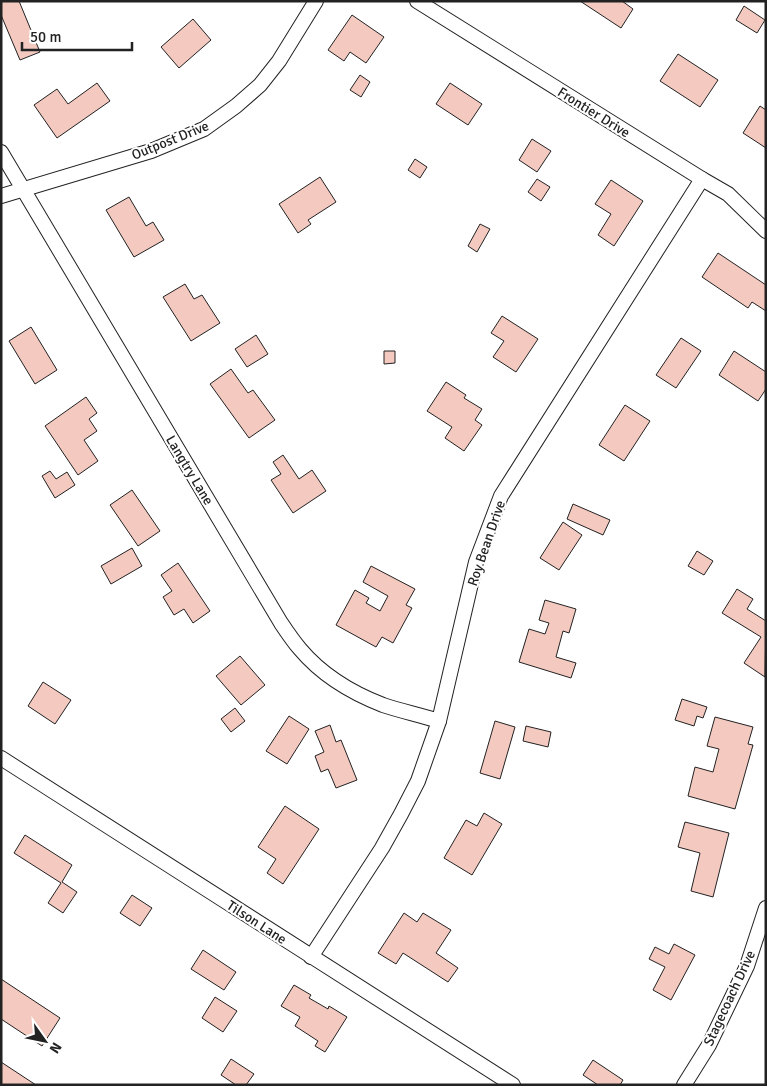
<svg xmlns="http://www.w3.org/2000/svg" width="767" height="1086" viewBox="0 0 767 1086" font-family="Signika,sans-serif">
<rect width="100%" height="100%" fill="#fff"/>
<g fill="#f3c9c0" stroke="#222">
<path d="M 1,1 L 19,1 L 40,52 L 20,60 L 1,15 Z"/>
<path d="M 580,1 L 622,1 L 633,9 L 621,28 Z"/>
<path d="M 744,6 L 765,20 L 757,33 L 736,20 Z"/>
<path d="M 352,15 L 384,37 L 366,63 L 350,52 L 344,61 L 328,50 Z"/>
<path d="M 193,19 L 211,40 L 179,68 L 161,47 Z"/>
<path d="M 678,54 L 718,80 L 700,107 L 660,81 Z"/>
<path d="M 360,75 L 370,82 L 361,97 L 350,90 Z"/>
<path d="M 97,83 L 110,101 L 57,138 L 34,105 L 57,89 L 68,104 Z"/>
<path d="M 450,83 L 482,104 L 468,125 L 436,104 Z"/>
<path d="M 760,106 L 766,110 L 766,148 L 743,133 Z"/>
<path d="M 532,139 L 551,151 L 537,172 L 519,160 Z"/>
<path d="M 415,159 L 427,167 L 420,178 L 408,170 Z"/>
<path d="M 320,177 L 336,202 L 308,220 L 311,224 L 298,233 L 279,204 Z"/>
<path d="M 537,179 L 550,187 L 541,201 L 528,192 Z"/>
<path d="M 611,180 L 643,201 L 614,246 L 598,235 L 611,214 L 595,204 Z"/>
<path d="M 129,197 L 146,226 L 153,222 L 164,240 L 134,257 L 106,210 Z"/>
<path d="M 480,224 L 490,229 L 477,252 L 468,246 Z"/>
<path d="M 718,253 L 766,285 L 766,311 L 752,302 L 748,308 L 702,277 Z"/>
<path d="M 185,284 L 194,299 L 202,295 L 220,323 L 191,341 L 163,297 Z"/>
<path d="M 502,316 L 538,339 L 516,372 L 493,357 L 504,341 L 491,333 Z"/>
<path d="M 31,327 L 57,370 L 35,384 L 9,341 Z"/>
<path d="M 256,335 L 268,354 L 247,367 L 235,349 Z"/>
<path d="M 681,338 L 701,351 L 676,388 L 656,375 Z"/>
<path d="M 384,351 L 395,351 L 395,363 L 384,364 Z"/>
<path d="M 734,351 L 766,372 L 766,389 L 758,401 L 719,375 Z"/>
<path d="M 231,369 L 248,393 L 253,390 L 275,420 L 249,438 L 210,384 Z"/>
<path d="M 446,382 L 466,395 L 464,398 L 482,409 L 475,420 L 482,425 L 464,451 L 445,438 L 452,427 L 427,411 Z"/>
<path d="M 86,397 L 97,413 L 89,419 L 97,431 L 84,440 L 98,461 L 78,475 L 45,426 Z"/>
<path d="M 625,405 L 650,421 L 624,461 L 599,445 Z"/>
<path d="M 283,455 L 299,479 L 312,470 L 326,491 L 293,513 L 271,480 L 281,474 L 273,462 Z"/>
<path d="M 50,471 L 56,479 L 67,472 L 75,485 L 55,498 L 42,476 Z"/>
<path d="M 132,490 L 160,531 L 138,546 L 110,505 Z"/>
<path d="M 573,504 L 610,520 L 603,535 L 567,519 Z"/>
<path d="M 563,522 L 582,535 L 559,570 L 540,558 Z"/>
<path d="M 132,548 L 142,566 L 111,584 L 101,566 Z"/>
<path d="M 697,551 L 713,561 L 704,575 L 688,566 Z"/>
<path d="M 178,563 L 210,611 L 193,623 L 184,609 L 174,615 L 163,597 L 172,591 L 161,575 Z"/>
<path d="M 371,566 L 415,589 L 406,605 L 412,608 L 393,643 L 382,637 L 376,647 L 336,625 L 355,590 L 369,598 L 366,603 L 380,611 L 388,596 L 363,582 Z"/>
<path d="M 737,589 L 753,599 L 747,609 L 766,621 L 765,677 L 744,663 L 761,637 L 722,613 Z"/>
<path d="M 545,600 L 576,609 L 569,633 L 563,631 L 556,657 L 576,663 L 571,678 L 519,662 L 529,629 L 545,634 L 549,623 L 539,620 Z"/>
<path d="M 240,656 L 265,685 L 241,705 L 216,676 Z"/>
<path d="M 43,682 L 71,700 L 55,724 L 28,706 Z"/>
<path d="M 682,699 L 707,707 L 703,718 L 697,716 L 694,726 L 675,720 Z"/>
<path d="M 235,708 L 245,721 L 231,732 L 221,719 Z"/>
<path d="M 289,716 L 309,729 L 287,764 L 266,751 Z"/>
<path d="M 715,717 L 753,727 L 748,744 L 753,745 L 735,809 L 688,796 L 695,767 L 713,772 L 719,749 L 707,746 Z"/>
<path d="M 495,721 L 515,727 L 500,779 L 480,773 Z"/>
<path d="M 330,725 L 336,742 L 341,740 L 357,780 L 336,788 L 328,769 L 321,772 L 315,756 L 324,752 L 315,731 Z"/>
<path d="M 526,726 L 551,732 L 548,747 L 523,741 Z"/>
<path d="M 285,806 L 319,829 L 283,884 L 267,873 L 276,859 L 258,847 Z"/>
<path d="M 484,813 L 502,824 L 472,875 L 444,858 L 466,820 L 477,826 Z"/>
<path d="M 685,822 L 729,833 L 713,897 L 691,891 L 700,853 L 678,847 Z"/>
<path d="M 25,835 L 72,865 L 62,882 L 77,892 L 63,913 L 48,903 L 61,883 L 14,853 Z"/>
<path d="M 132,895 L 152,908 L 140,926 L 120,913 Z"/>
<path d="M 404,913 L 417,922 L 423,913 L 451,930 L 436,953 L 458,968 L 448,982 L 403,953 L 396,964 L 378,953 Z"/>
<path d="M 674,944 L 695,955 L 671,1000 L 653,990 L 665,967 L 649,959 L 655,947 L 669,954 Z"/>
<path d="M 203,950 L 236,972 L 224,990 L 191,969 Z"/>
<path d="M 1,979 L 60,1018 L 42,1046 L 1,1019 Z"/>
<path d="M 294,985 L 311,995 L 309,998 L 328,1009 L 329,1006 L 347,1017 L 325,1052 L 315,1046 L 318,1041 L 295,1026 L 300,1017 L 281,1006 Z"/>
<path d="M 215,997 L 237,1011 L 223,1032 L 202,1018 Z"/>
<path d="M 231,1059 L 254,1074 L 246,1085 L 236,1085 L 221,1075 Z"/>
<path d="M 593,1060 L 623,1080 L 620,1085 L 598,1085 L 583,1075 Z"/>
<path d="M 1,1062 L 36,1085 L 1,1085 Z"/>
</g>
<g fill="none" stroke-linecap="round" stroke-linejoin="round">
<defs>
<g id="street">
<path d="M 417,1 L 702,179 L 728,194 L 766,231"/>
<path d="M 1,152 L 281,623 C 287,632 293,641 300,649 C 321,674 352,693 383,705 C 401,711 420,715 439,721"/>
<path d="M 1,196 L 151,151 L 204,129 L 236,106 L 260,85 L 279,61 L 316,1"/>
<path d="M 1,758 L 513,1085"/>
<path d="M 311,957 L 382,848 L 401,814 L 418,781 L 439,721 L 476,562 L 501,496 L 702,179"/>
<path d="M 684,1085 L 709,1045 L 747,966 L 766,908"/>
</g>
</defs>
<use href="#street" stroke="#222" stroke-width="16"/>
<use href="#street" stroke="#fff" stroke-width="14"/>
</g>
<g text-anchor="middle" stroke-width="4" stroke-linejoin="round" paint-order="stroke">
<g font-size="14" fill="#222" stroke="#fff">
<text transform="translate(594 112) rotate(32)" y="5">Frontier Drive</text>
<text transform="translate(170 140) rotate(-22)" y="5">Outpost Drive</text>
<text transform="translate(190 470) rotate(59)" y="5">Langtry Lane</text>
<text transform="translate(486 543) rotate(-71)" y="5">Roy Bean Drive</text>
<text transform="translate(257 922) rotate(33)" y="5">Tilson Lane</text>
<text transform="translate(729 998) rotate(-65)" y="5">Stagecoach Drive</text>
</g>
</g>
<rect width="767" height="1086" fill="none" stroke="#222222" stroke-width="5"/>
<g transform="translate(45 1041) rotate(123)" stroke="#ffffff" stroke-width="4" paint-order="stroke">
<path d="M0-4L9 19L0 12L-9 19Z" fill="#222222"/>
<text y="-8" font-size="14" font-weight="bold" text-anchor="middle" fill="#222222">N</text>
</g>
<path d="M22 42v8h110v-8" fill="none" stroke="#222222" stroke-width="2.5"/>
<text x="30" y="42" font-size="15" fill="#222222" stroke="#ffffff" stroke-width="4" paint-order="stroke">50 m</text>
</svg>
